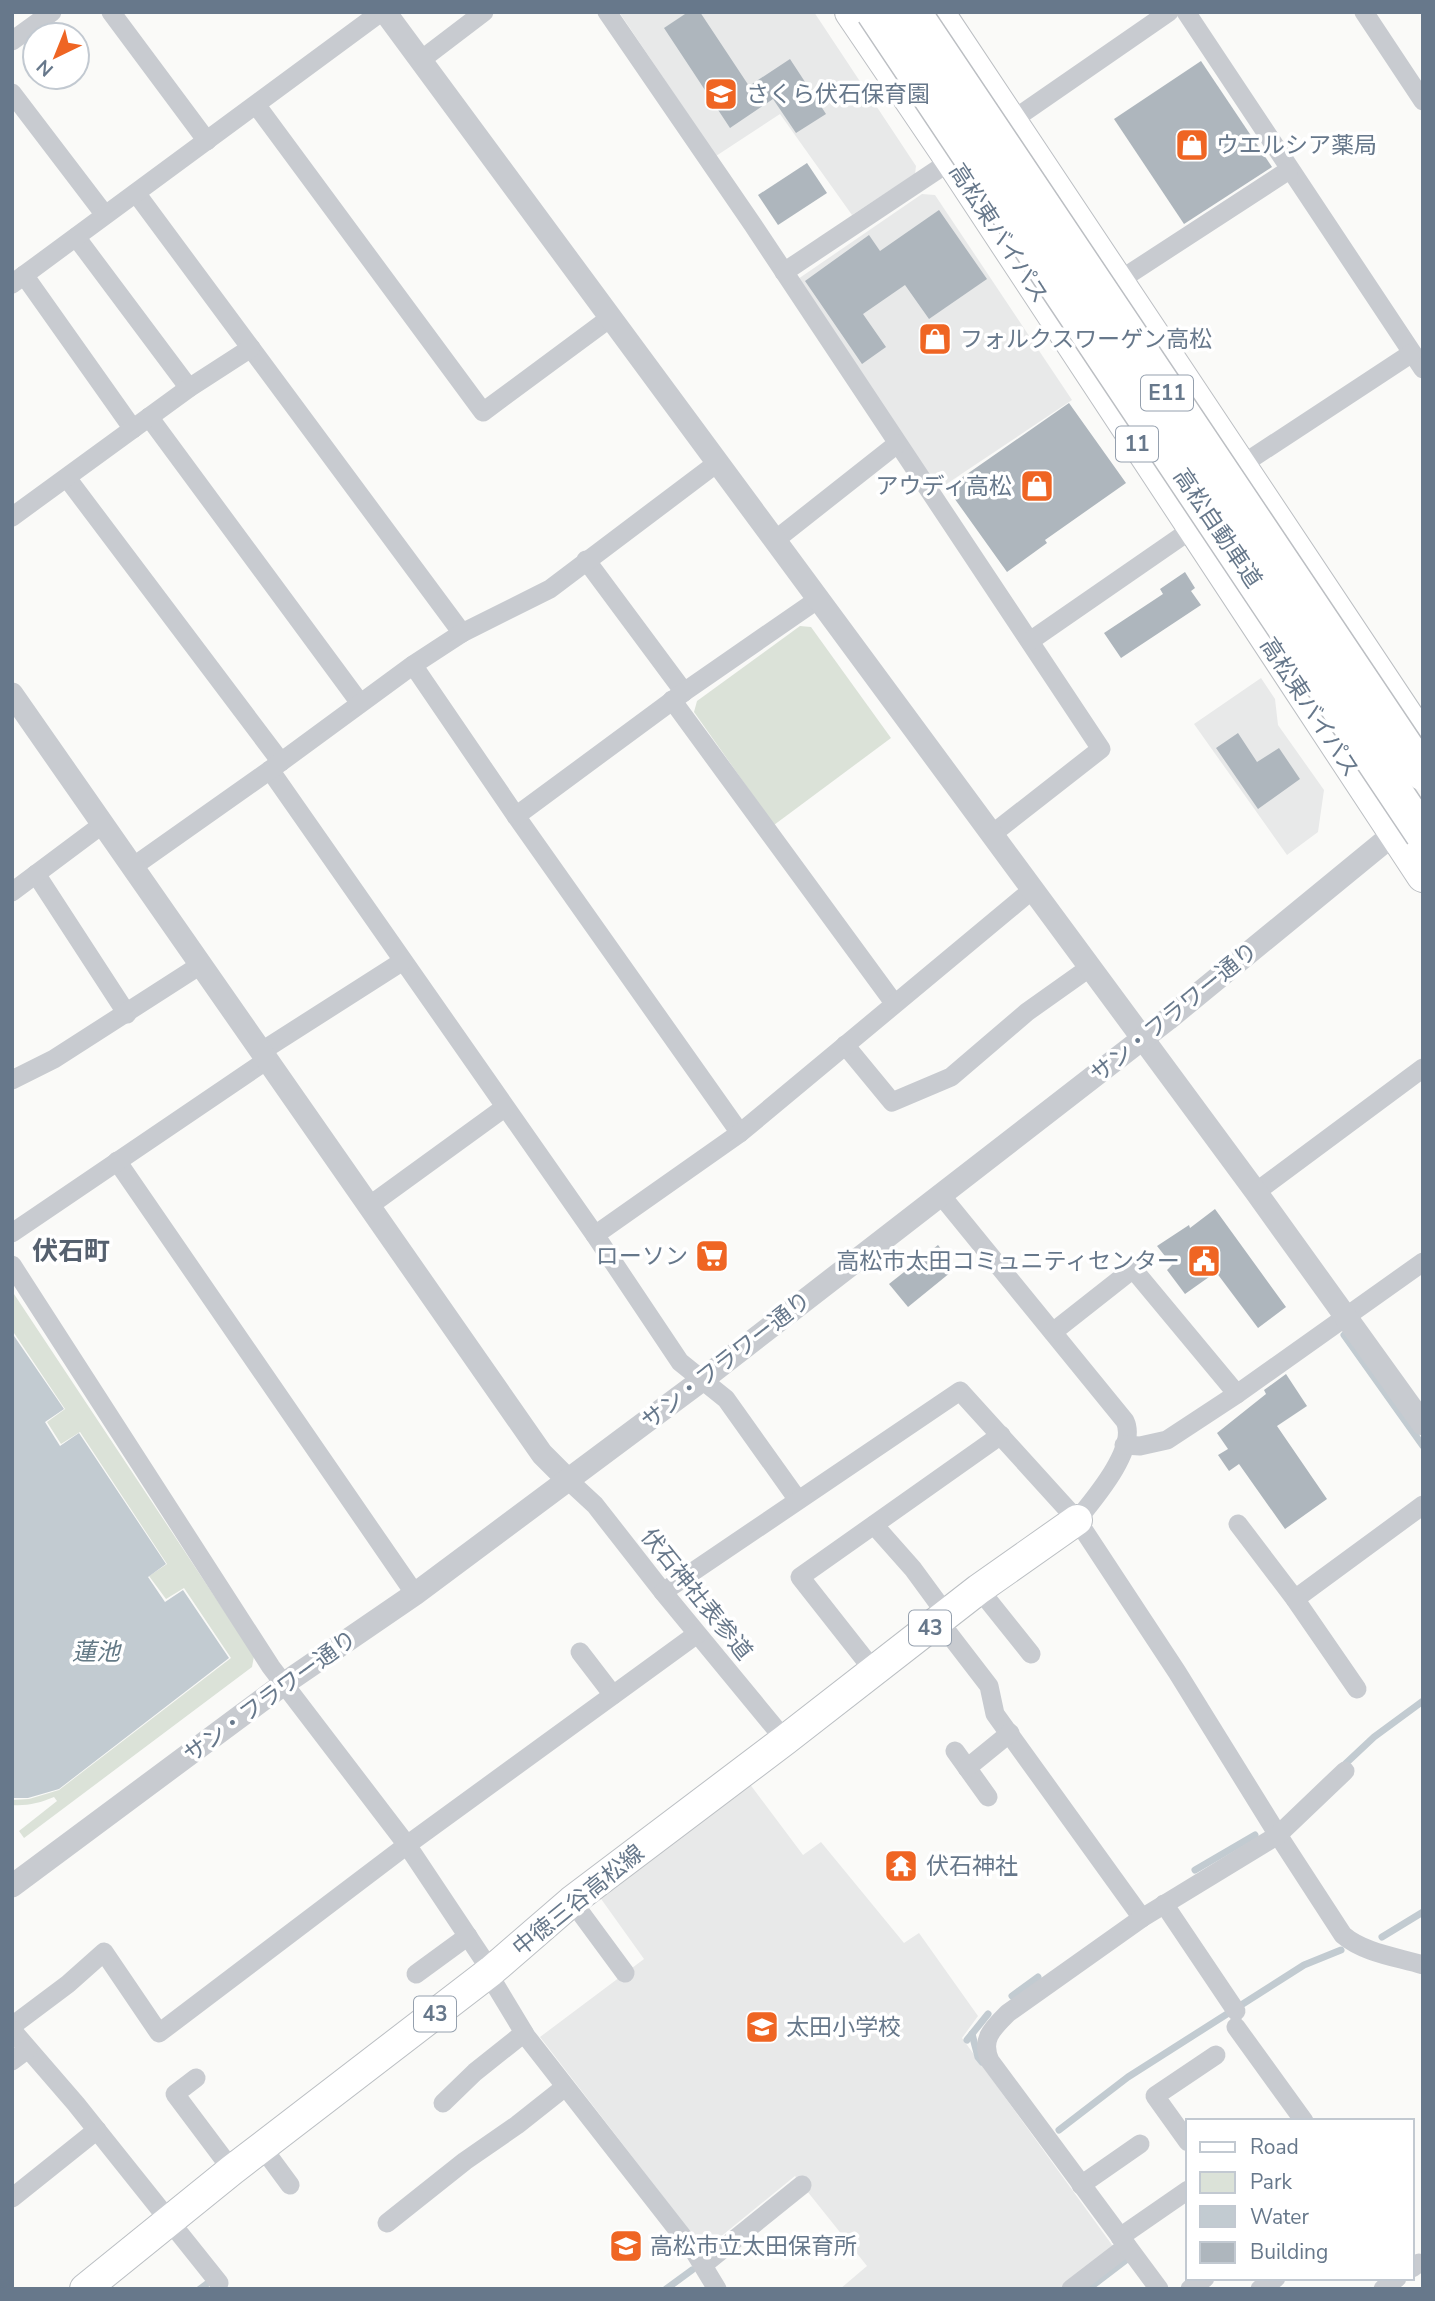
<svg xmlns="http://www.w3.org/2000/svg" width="1435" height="2301" viewBox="0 0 1435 2301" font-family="'Nunito Sans','Noto Sans JP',sans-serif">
<rect width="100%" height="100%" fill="#fafaf8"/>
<g fill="#e8e9e9">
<path d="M 619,12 L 814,12 L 916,166 L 915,174 L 852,215 L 780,114 L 716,156 Z"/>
<path d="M 922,194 L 935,195 L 1072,400 L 939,489 L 798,279 Z"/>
<path d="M 1261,678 L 1275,699 L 1278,725 L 1324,790 L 1318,832 L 1287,855 L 1194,724 Z"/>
<path d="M 749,1783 L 803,1855 L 821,1842 L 904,1943 L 919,1933 L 978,2016 L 962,2038 L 1115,2249 L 1062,2289 L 840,2289 L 867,2266 L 795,2176 L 708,2247 L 702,2247 L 540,2037 L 644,1959 L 599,1896 Z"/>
</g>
<g fill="#dbe2d8">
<path d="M 800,626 L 811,627 L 891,738 L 774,825 L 694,712 L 697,701 Z"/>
<path d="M 12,1291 L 254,1656 L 252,1667 L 24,1838 L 19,1831 L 57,1801 L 54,1797 C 40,1803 27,1806 12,1805 L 12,1800 L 29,1799 L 59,1790 L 231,1658 L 184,1588 L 166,1599 L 149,1576 L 167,1564 L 80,1432 L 61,1444 L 47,1422 L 65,1409 L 12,1330 Z"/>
</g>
<path fill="#c2cbd1" d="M 12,1333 L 64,1409 L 45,1422 L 60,1446 L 79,1433 L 166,1564 L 148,1577 L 165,1602 L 183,1590 L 229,1658 L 59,1789 L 28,1798 L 12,1798 Z"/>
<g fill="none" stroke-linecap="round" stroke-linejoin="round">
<g stroke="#c2cbd1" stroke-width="7">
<path d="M 1344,1335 L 1423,1446"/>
<path d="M 1342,1767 L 1374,1737 L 1423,1701"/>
<path d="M 1195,1870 L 1255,1835"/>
<path d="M 1382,1937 L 1423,1912"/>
<path d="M 1012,1996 L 1038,1977"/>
<path d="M 972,2034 L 978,2057 L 982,2062"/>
<path d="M 967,2040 L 988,2014"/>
<path d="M 1059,2130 L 1128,2077 L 1304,1965 L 1341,1950"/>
<path d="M 200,2289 L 208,2283"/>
<path d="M 666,2289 L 692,2270"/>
<path d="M 1088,2289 L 1126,2260 L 1121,2253"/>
</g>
</g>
<g fill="#aeb6bd">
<path d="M 688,12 L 700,12 L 749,86 L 790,59 L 826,114 L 796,133 L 773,99 L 730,128 L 664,28 Z"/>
<path d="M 1201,61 L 1272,167 L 1184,224 L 1114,119 Z"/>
<path d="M 807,163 L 827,193 L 778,225 L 758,195 Z"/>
<path d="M 939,210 L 987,279 L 929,319 L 905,285 L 863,314 L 886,347 L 862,364 L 805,281 L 869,235 L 880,251 Z"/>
<path d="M 1069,403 L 1126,483 L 1045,540 L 1047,543 L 1007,572 L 947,488 Z"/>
<path d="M 1185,572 L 1195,588 L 1191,591 L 1201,605 L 1121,658 L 1104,633 L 1163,594 L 1160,589 Z"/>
<path d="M 1238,733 L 1257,762 L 1279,748 L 1300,779 L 1258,809 L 1216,748 Z"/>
<path d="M 1215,1209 L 1286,1307 L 1258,1328 L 1216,1272 L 1185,1294 L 1167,1270 L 1172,1265 L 1157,1246 L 1189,1225 L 1190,1228 Z"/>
<path d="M 938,1245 L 956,1268 L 908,1307 L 889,1284 Z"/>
<path d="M 1286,1374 L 1307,1406 L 1277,1426 L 1327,1499 L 1285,1529 L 1239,1464 L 1229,1471 L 1218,1455 L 1228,1449 L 1217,1433 L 1266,1394 L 1264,1390 Z"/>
</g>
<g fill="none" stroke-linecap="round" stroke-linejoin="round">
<defs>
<path id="primary" d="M 85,2289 L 232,2170 L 491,1971 L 572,1901 L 785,1740 L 979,1589 L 1077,1520"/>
<g id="trunk">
<path d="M 851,12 L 952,161 L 1423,876"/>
<path d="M 938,12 L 1423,740"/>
</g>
</defs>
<use href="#primary" stroke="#bbbfc3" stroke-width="32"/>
<use href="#trunk" stroke="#bcbfc3" stroke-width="34"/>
<g stroke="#c8cbd0" stroke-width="19">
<path d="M 111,12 L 207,141"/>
<path d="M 607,12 L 753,225 L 1101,749 L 991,835"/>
<path d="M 1186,12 L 1423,369"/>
<path d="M 1364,12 L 1423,101"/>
<path d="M 12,41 L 52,12"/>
<path d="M 421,60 L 484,12"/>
<path d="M 12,93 L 105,215"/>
<path d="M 257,106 L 483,412 L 610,318"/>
<path d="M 1004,126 L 1169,12"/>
<path d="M 136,193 L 462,633"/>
<path d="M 76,237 L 189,388"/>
<path d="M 784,272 L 958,156"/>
<path d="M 24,275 L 133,429"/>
<path d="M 1117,282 L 1289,170"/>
<path d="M 12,284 L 381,12"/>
<path d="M 149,417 L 360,703"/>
<path d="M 1240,466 L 1412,353"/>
<path d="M 67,478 L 281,762"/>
<path d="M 12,517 L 189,388 L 251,348"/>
<path d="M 774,541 L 897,444"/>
<path d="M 586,560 L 684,692"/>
<path d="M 1030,641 L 1192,529"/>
<path d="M 413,665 L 516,816 L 740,1133"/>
<path d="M 672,700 L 894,1003"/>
<path d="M 270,770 L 595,1235 L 680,1362 L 726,1399 L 798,1500"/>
<path d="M 516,816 L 684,692 L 817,600"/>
<path d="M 134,866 L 270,770 L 413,665 L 462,633 L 550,589 L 717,463"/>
<path d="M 36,874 L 127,1014"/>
<path d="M 12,892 L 103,824"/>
<path d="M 845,1045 L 892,1102 L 951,1077 L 1027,1012 L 1089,968"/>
<path d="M 262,1051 L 403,961"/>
<path d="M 12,1080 L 54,1059 L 202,964"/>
<path d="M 117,1161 L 415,1594"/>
<path d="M 1256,1192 L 1423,1068"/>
<path d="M 940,1194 L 1125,1421 C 1138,1448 1094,1499 1077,1520"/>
<path d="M 369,1206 L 504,1108"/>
<path d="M 12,1233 L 267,1060"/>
<path d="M 595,1235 L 740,1133 L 1032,890"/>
<path d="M 12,1265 L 271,1667 L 407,1845 L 491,1971"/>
<path d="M 1053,1332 L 1133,1269 L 1237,1394"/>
<path d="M 1124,1445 L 1140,1446 L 1167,1440 L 1237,1394 L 1423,1262"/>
<path d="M 568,1480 L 595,1505 L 663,1592 L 785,1740"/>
<path d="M 1238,1524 L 1295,1599 L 1423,1505"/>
<path d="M 874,1525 L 913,1569 L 946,1614"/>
<path d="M 979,1589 L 1031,1654"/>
<path d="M 663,1592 L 960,1391 L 1077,1520 L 1177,1672 L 1278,1835 L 1343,1935 C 1364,1953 1397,1957 1423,1965"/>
<path d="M 1295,1599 L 1357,1689"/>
<path d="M 939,1621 L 989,1686 L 995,1714 L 1142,1918"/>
<path d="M 580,1652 L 613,1695"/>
<path d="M 874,1671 L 800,1577 L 1001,1435"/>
<path d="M 955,1751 L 988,1797"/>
<path d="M 967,1768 L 1010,1733"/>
<path d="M 572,1901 L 625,1973"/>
<path d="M 1164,1904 L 1236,2011"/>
<path d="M 488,1973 L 526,2036 L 694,2251 L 717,2289"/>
<path d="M 416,1974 L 468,1936"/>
<path d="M 12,2026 L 68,1984 L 104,1952 L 159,2033 L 407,1845 L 697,1634"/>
<path d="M 1236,2027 L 1304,2121"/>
<path d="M 12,2030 L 76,2104 L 219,2283"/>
<path d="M 12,2061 L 28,2049"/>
<path d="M 196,2078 L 175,2094 L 232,2170"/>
<path d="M 443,2103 L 475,2072 L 524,2033"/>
<path d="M 1188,2142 L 1155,2096 L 1216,2055"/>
<path d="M 262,2147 L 290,2185"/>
<path d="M 1081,2185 L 1140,2144"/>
<path d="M 12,2198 L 97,2130"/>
<path d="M 387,2223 L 465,2161 L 517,2125 L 565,2087"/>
<path d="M 1120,2237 L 1188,2190"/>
<path d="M 703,2265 L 802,2185"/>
<path d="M 1412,2268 L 1419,2263"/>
<path d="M 1071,2289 L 1127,2246"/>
<path d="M 1159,2289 L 990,2061 C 980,2039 993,2028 1008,2013 L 1142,1918 L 1278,1835 L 1345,1771"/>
<path d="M 1190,2289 L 1205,2278"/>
<path d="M 1260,2289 L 1276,2278"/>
<path d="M 1383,2289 L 1397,2278"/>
</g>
<g stroke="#c8cbd0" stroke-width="23">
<path d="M 385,12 L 1256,1192 L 1423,1424"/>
<path d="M 12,694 L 542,1454 L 568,1480"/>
<path d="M 12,1886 L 285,1683 L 415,1594 L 702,1380 L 1168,1019 L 1407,823"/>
</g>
<use href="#primary" stroke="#fff" stroke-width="30"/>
<use href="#trunk" stroke="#fff" stroke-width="32"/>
<defs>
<g id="motorway-bridge">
<path d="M 874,12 L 1423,834"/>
<path d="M 913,12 L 1423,773"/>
</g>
</defs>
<use href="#motorway-bridge" stroke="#bcbfc3" stroke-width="38" stroke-linecap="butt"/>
<use href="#motorway-bridge" stroke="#fff" stroke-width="35"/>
</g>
<defs>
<symbol id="school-square" viewBox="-11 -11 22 22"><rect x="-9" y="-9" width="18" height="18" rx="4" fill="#ef6523" stroke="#fff"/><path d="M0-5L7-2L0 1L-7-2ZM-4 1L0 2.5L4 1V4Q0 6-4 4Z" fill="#fff"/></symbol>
<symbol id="shop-square" viewBox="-11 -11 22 22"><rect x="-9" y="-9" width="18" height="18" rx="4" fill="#ef6523" stroke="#fff"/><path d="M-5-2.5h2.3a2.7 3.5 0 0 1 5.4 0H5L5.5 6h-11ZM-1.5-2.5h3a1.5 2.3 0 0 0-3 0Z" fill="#fff"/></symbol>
<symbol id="supermarket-square" viewBox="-11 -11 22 22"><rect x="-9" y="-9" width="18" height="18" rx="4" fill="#ef6523" stroke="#fff"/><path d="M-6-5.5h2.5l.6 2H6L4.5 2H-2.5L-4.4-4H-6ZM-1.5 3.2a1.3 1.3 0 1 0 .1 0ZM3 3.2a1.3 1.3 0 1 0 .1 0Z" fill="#fff"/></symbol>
<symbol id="civic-square" viewBox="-11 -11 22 22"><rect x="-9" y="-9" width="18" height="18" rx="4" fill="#ef6523" stroke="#fff"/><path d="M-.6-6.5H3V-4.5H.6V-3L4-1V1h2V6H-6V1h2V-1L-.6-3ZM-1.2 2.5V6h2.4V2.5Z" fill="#fff"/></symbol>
<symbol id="temple-square" viewBox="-11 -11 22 22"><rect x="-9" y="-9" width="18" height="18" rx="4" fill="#ef6523" stroke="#fff"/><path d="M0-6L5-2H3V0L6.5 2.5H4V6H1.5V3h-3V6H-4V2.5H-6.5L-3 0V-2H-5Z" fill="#fff"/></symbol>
</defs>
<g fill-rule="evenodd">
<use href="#school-square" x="702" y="75" width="38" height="38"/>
<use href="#shop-square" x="1173" y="126" width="38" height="38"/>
<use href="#shop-square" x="916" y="320" width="38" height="38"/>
<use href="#shop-square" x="1018" y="467" width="38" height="38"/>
<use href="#supermarket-square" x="693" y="1237" width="38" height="38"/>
<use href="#civic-square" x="1185" y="1242" width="38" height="38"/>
<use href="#temple-square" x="882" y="1847" width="38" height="38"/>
<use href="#school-square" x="743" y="2008" width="38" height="38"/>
<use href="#school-square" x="607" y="2227" width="38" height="38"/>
</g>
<g text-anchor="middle" stroke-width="7" stroke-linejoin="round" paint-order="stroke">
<g fill="#fff" stroke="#95a0ae" stroke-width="2">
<rect x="1141" y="375.5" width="52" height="35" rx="5"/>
<rect x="1116" y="426.5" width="42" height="35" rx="5"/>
<rect x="909" y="1610.5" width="42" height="35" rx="5"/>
<rect x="414" y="1996.5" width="42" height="35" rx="5"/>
</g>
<g font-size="21" font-weight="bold" fill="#67788b">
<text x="1167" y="400">E11</text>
<text x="1137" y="451">11</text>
<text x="930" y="1635">43</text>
<text x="435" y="2021">43</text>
</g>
<g font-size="23" fill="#67788b" stroke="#fff" text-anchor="start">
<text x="746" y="102">さくら伏石保育園</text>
<text x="1216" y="153">ウエルシア薬局</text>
<text x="960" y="347">フォルクスワーゲン高松</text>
<text x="1012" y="494" text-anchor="end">アウディ高松</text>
<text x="688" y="1264" text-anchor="end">ローソン</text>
<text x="1180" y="1269" text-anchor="end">高松市太田コミュニティセンター</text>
<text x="926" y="1874">伏石神社</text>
<text x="786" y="2035">太田小学校</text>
<text x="650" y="2254">高松市立太田保育所</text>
</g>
<g font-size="23" fill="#67788b" stroke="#fff">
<text transform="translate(999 233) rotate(57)" y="8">高松東バイパス</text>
<text transform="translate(1218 528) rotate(56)" y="8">高松自動車道</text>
<text transform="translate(1310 707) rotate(57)" y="8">高松東バイパス</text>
<text transform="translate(1174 1012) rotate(-39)" y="8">サン・フラワー通り</text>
<text transform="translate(726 1360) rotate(-38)" y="8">サン・フラワー通り</text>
<text transform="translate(697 1594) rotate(51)" y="8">伏石神社表参道</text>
<text transform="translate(270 1696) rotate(-36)" y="8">サン・フラワー通り</text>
<text transform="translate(578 1900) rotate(-39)" y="8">中徳三谷高松線</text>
</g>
<g font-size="24" font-style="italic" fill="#637985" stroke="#fff">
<text x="96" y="1660">蓮池</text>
</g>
<g font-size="26" font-weight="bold" fill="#56616f" stroke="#fff">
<text x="71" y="1260">伏石町</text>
</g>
</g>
<rect width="1435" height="2301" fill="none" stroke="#67788b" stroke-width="28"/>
<rect x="1186" y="2119" width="228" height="161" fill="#ffffff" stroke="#c2c9d1" stroke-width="2"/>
<rect x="1200" y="2142" width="35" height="10" fill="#ffffff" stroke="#c2c9d1" stroke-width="2"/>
<text x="1250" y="2154" font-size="21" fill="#67788b">Road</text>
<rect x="1200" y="2172" width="35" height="21" fill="#dbe2d8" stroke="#c2c9d1" stroke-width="2"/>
<text x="1250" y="2189" font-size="21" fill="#67788b">Park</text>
<rect x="1200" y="2206" width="35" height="21" fill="#c2cbd1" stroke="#c2c9d1" stroke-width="2"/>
<text x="1250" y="2224" font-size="21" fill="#67788b">Water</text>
<rect x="1200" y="2242" width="35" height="21" fill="#aeb6bd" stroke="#c2c9d1" stroke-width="2"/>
<text x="1250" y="2259" font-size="21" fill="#67788b">Building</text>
<g transform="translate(56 56) rotate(223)"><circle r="33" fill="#ffffff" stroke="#c2c9d1" stroke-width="2"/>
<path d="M0-5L12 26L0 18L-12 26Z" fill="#ef6523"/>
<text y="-10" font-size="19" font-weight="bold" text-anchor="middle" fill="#67788b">N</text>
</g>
</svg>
